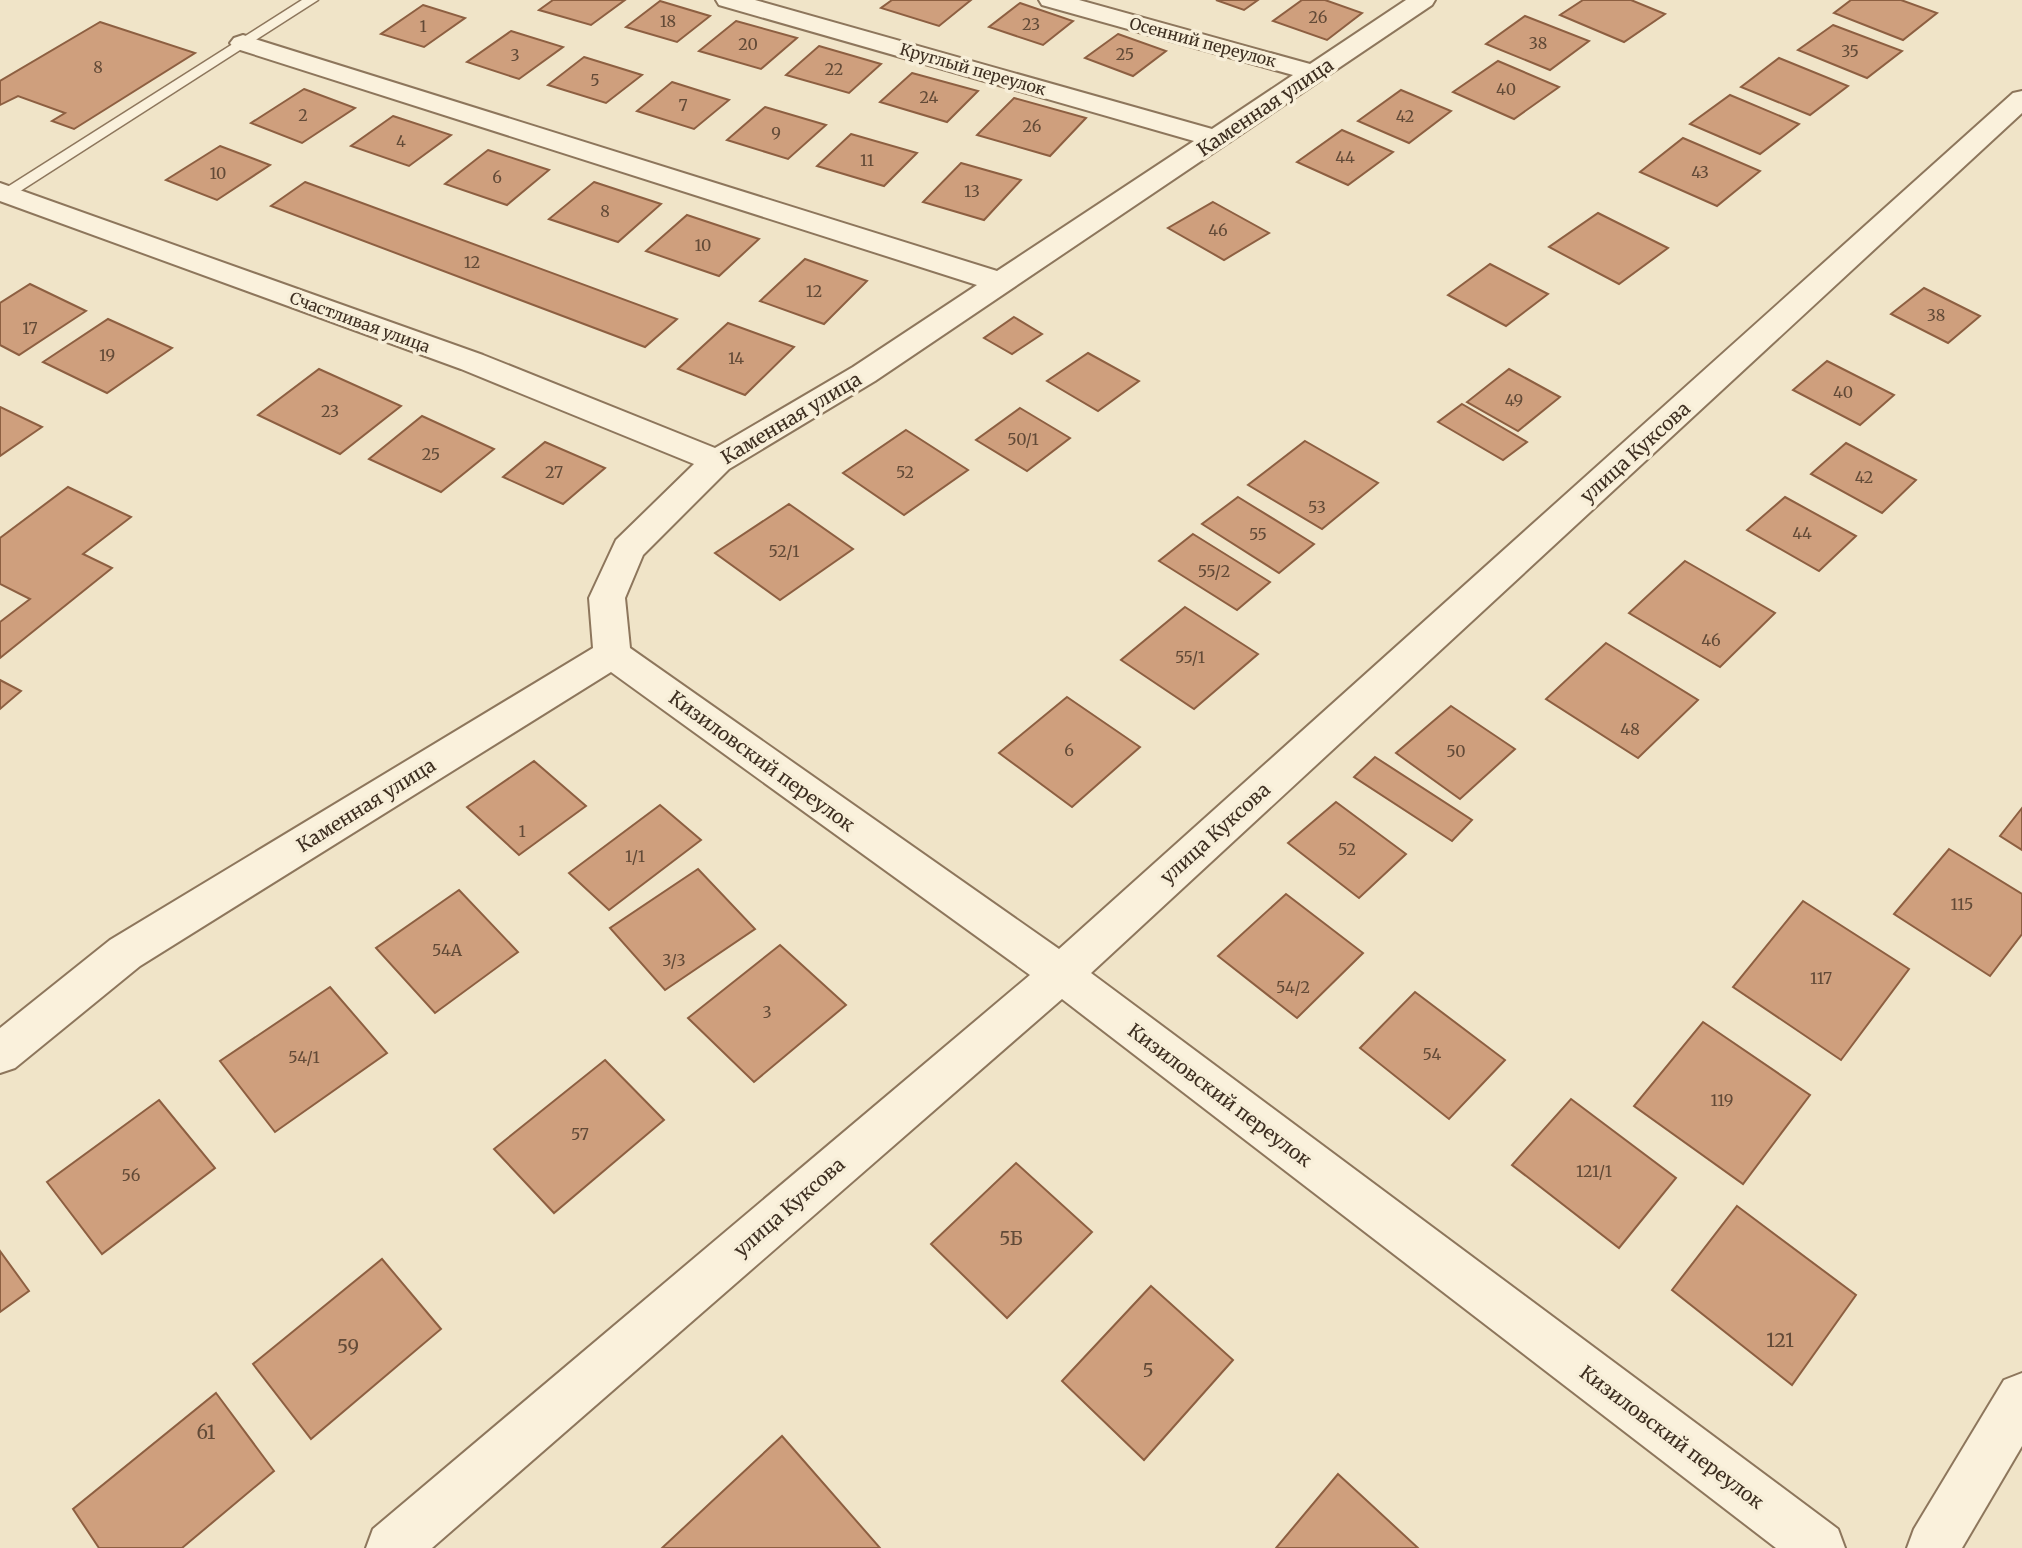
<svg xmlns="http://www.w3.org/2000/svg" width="2022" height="1548" viewBox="0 0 2022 1548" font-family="Merriweather,serif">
<rect width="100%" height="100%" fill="#f0e4c8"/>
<g fill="#cf9f7d" stroke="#8d5f41" stroke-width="2">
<path d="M 553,0 L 625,0 L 591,25 L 539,10 Z"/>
<path d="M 892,0 L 971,0 L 939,26 L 881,8 Z"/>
<path d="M 1216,0 L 1258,0 L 1244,10 Z"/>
<path d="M 1302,0 L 1325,0 L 1362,13 L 1327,40 L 1273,21 Z"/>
<path d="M 1583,0 L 1631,0 L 1665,14 L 1624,42 L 1560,15 Z"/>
<path d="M 1851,0 L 1901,0 L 1937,13 L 1903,40 L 1834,13 Z"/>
<path d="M 660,1 L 710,16 L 677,42 L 626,27 Z"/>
<path d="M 1020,3 L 1073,21 L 1043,45 L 989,27 Z"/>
<path d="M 423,5 L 465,18 L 424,47 L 381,34 Z"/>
<path d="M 1525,16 L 1589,41 L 1550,70 L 1486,44 Z"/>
<path d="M 736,21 L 797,38 L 761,69 L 699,51 Z"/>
<path d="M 100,22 L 195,53 L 74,129 L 52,121 L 65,113 L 18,96 L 0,105 L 0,81 Z"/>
<path d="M 1833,25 L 1902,51 L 1867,78 L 1798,50 Z"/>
<path d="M 511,31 L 563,47 L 519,79 L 467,62 Z"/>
<path d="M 1118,34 L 1166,51 L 1133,76 L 1085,58 Z"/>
<path d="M 819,46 L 881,64 L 849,93 L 786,75 Z"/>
<path d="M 584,57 L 642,75 L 606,103 L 548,85 Z"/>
<path d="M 1779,58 L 1848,86 L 1810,115 L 1741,87 Z"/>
<path d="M 1498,61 L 1559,87 L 1514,119 L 1453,92 Z"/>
<path d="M 912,73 L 978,91 L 947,122 L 880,102 Z"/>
<path d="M 672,82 L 729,100 L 694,129 L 637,111 Z"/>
<path d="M 304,89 L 355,108 L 302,143 L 251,123 Z"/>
<path d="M 1401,90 L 1451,111 L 1409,143 L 1358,121 Z"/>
<path d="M 1730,95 L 1799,124 L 1760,154 L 1690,124 Z"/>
<path d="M 1014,98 L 1086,118 L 1050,156 L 977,135 Z"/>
<path d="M 765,107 L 826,125 L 788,159 L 727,140 Z"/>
<path d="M 393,116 L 451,135 L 409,166 L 351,146 Z"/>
<path d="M 1342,130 L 1393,152 L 1348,185 L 1297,162 Z"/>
<path d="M 851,134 L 917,153 L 884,186 L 817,166 Z"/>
<path d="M 1683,138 L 1760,171 L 1717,206 L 1640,172 Z"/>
<path d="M 220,146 L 270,165 L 217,200 L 166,180 Z"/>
<path d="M 488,150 L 549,170 L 507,205 L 445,184 Z"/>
<path d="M 961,163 L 1021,180 L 984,220 L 923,202 Z"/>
<path d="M 305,182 L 677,319 L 645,347 L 271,206 Z"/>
<path d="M 594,182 L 661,204 L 618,242 L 549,219 Z"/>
<path d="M 1213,202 L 1269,233 L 1224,260 L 1168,228 Z"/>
<path d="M 1598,213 L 1668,248 L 1619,284 L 1549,247 Z"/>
<path d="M 687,215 L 759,239 L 719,276 L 646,251 Z"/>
<path d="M 805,259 L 867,281 L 824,324 L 760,301 Z"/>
<path d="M 1490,264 L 1548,294 L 1506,326 L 1448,295 Z"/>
<path d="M 30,284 L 86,311 L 19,355 L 0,345 L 0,303 Z"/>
<path d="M 1924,288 L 1980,316 L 1948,343 L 1891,314 Z"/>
<path d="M 1014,317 L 1042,334 L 1012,354 L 984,338 Z"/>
<path d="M 108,319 L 172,348 L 107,393 L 43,362 Z"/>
<path d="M 728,323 L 794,347 L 745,395 L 678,369 Z"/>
<path d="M 1088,353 L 1139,381 L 1098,411 L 1047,381 Z"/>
<path d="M 1827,361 L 1894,395 L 1860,425 L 1793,390 Z"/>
<path d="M 319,369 L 401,406 L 340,454 L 258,415 Z"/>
<path d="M 1509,369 L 1560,397 L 1518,431 L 1467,402 Z"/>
<path d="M 1462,404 L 1527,442 L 1503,460 L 1438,422 Z"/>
<path d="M 0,407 L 42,427 L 0,456 Z"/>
<path d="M 1020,408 L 1070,438 L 1027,471 L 976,440 Z"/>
<path d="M 422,416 L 494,449 L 441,492 L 369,459 Z"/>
<path d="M 906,430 L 968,470 L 904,515 L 843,473 Z"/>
<path d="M 1305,441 L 1378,483 L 1322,529 L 1248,485 Z"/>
<path d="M 545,442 L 605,468 L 563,504 L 503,477 Z"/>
<path d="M 1846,443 L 1916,480 L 1882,513 L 1811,474 Z"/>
<path d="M 68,487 L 131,517 L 83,554 L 112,568 L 0,658 L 0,622 L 30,599 L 0,584 L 0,538 Z"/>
<path d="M 1238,497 L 1314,544 L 1279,573 L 1202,524 Z"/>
<path d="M 1785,497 L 1856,536 L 1819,571 L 1747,530 Z"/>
<path d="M 789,504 L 853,549 L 780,600 L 715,553 Z"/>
<path d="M 1193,534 L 1270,582 L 1237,610 L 1159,561 Z"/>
<path d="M 1685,561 L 1775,613 L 1720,667 L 1629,613 Z"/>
<path d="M 1185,607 L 1258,654 L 1194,709 L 1121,660 Z"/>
<path d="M 1606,643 L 1698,700 L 1638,758 L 1546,699 Z"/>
<path d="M 0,680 L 21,691 L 0,709 Z"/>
<path d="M 1067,697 L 1140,747 L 1072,807 L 999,753 Z"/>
<path d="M 1451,706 L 1515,749 L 1460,799 L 1396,753 Z"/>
<path d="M 1375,757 L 1472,820 L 1452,841 L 1354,777 Z"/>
<path d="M 534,761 L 586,806 L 519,855 L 467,807 Z"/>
<path d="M 1336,802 L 1406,854 L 1359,898 L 1288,843 Z"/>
<path d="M 660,805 L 701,840 L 609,910 L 569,873 Z"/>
<path d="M 2022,808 L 2022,850 L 2000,836 Z"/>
<path d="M 1949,849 L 2022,894 L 2022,934 L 1990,976 L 1894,914 Z"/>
<path d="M 698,869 L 755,929 L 665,990 L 610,928 Z"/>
<path d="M 459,890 L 518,952 L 435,1013 L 376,948 Z"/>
<path d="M 1286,894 L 1363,953 L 1297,1018 L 1218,956 Z"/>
<path d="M 1803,901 L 1909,969 L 1841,1060 L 1733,987 Z"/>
<path d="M 780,945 L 846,1005 L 754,1082 L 688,1018 Z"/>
<path d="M 330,987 L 387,1053 L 275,1132 L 220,1061 Z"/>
<path d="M 1415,992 L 1505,1060 L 1449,1119 L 1360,1048 Z"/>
<path d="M 1703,1022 L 1810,1095 L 1743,1184 L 1634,1106 Z"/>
<path d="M 605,1060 L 664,1120 L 554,1213 L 494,1149 Z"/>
<path d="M 1571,1099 L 1676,1178 L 1619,1248 L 1512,1165 Z"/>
<path d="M 159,1100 L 215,1168 L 102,1254 L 47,1182 Z"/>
<path d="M 1016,1163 L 1092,1232 L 1007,1318 L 931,1244 Z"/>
<path d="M 1737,1206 L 1856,1295 L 1792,1385 L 1672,1290 Z"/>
<path d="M 0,1251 L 29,1291 L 0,1312 Z"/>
<path d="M 382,1259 L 441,1329 L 311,1439 L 253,1364 Z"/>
<path d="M 1151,1286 L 1233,1360 L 1144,1460 L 1062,1381 Z"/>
<path d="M 216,1393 L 274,1471 L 182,1548 L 99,1548 L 73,1509 Z"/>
<path d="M 782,1436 L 880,1548 L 662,1548 Z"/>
<path d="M 1338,1474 L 1418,1548 L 1276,1548 Z"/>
</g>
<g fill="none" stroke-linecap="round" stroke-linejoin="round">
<defs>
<path id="service" d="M 302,0 L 318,0 L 11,197 L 0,196 L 1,191 Z"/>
<g id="minor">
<path d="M 716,0 L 755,0 L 1212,129 L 1293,75 L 1042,5 L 1039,0 L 1079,0 L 1310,64 L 1406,0 L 1435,0 L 1432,5 L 875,381 L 729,469 L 643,555 L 625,598 L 630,648 L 1059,949 L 2013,93 L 2022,91 L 2022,113 L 1091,973 L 1838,1529 L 1845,1548 L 1776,1548 L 1062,999 L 432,1548 L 366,1548 L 373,1529 L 1030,975 L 611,672 L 140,966 L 15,1068 L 0,1073 L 0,1028 L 110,940 L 593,648 L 589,598 L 616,540 L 694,464 L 461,369 L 0,201 L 0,183 L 483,355 L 715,448 L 853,367 L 977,285 L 234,48 L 230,43 L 234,38 L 243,35 L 252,38 L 997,271 L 1194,141 L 719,5 Z"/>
<path d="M 2022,1373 L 2022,1446 L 1962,1548 L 1907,1548 L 1914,1529 L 2004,1380 Z"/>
</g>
</defs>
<use href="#service" stroke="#8d765c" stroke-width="3"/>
<use href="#minor" stroke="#8d765c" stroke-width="4"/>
<use href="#service" fill="#faf1dc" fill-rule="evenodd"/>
<use href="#minor" fill="#faf1dc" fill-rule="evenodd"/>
</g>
<g text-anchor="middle" stroke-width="7" stroke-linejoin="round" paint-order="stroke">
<g font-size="16" fill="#624a37">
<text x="1318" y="23">26</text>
<text x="668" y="27">18</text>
<text x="1031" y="30">23</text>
<text x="423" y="32">1</text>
<text x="1538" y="49">38</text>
<text x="748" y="50">20</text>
<text x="1850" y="57">35</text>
<text x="1125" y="60">25</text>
<text x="515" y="61">3</text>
<text x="98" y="73">8</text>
<text x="834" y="75">22</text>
<text x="595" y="86">5</text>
<text x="1506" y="95">40</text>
<text x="929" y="103">24</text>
<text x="683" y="111">7</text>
<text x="303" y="121">2</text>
<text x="1405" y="122">42</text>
<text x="1032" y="132">26</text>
<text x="776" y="139">9</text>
<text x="401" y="147">4</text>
<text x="1345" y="163">44</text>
<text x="867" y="166">11</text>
<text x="1700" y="178">43</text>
<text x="218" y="179">10</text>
<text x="497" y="183">6</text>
<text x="972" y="197">13</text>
<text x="605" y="217">8</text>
<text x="1218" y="236">46</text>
<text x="703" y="251">10</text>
<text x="472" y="268">12</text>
<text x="814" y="297">12</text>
<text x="1936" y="321">38</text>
<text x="30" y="334">17</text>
<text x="107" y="361">19</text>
<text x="736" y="364">14</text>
<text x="1843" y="398">40</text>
<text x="1514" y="406">49</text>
<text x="330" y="417">23</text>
<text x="1023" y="445">50/1</text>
<text x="431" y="460">25</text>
<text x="554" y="478">27</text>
<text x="905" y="478">52</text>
<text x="1864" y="483">42</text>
<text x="1317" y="513">53</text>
<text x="1802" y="539">44</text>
<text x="1258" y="540">55</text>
<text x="784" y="557">52/1</text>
<text x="1214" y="577">55/2</text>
<text x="1711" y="646">46</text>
<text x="1190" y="663">55/1</text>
<text x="1630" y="735">48</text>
<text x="1069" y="756">6</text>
<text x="1456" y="757">50</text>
<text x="522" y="837">1</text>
<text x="1347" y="855">52</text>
<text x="635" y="862">1/1</text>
<text x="1962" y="910">115</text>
<text x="447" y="956">54А</text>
<text x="674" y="966">3/3</text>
<text x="1821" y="984">117</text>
<text x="1293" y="993">54/2</text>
<text x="767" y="1018">3</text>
<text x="1432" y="1060">54</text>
<text x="304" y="1063">54/1</text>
<text x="1722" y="1106">119</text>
<text x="580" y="1140">57</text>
<text x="1594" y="1177">121/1</text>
<text x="131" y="1181">56</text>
</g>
<g font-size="16" fill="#3d2e20" stroke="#f7eed8">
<text transform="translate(1203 42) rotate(15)" y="6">Осенний переулок</text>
<text transform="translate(973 69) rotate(16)" y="6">Круглый переулок</text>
<text transform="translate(360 322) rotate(20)" y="6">Счастливая улица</text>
</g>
<g font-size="19" fill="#3d2e20" stroke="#f7eed8">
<text transform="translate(1265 107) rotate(-34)" y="7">Каменная улица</text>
<text transform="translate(791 418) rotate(-31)" y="7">Каменная улица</text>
<text transform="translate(1635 452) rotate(-42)" y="7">улица Куксова</text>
<text transform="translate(762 761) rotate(36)" y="7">Кизиловский переулок</text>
<text transform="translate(366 805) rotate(-32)" y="7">Каменная улица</text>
<text transform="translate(1215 833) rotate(-42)" y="7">улица Куксова</text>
<text transform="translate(1220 1095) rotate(37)" y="7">Кизиловский переулок</text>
<text transform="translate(789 1207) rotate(-41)" y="7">улица Куксова</text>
<text transform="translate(1672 1437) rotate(37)" y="7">Кизиловский переулок</text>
</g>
<g font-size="19" fill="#624a37">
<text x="1011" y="1245">5Б</text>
<text x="1780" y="1347">121</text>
<text x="348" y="1353">59</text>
<text x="1148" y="1377">5</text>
<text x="206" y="1439">61</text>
</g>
</g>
</svg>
